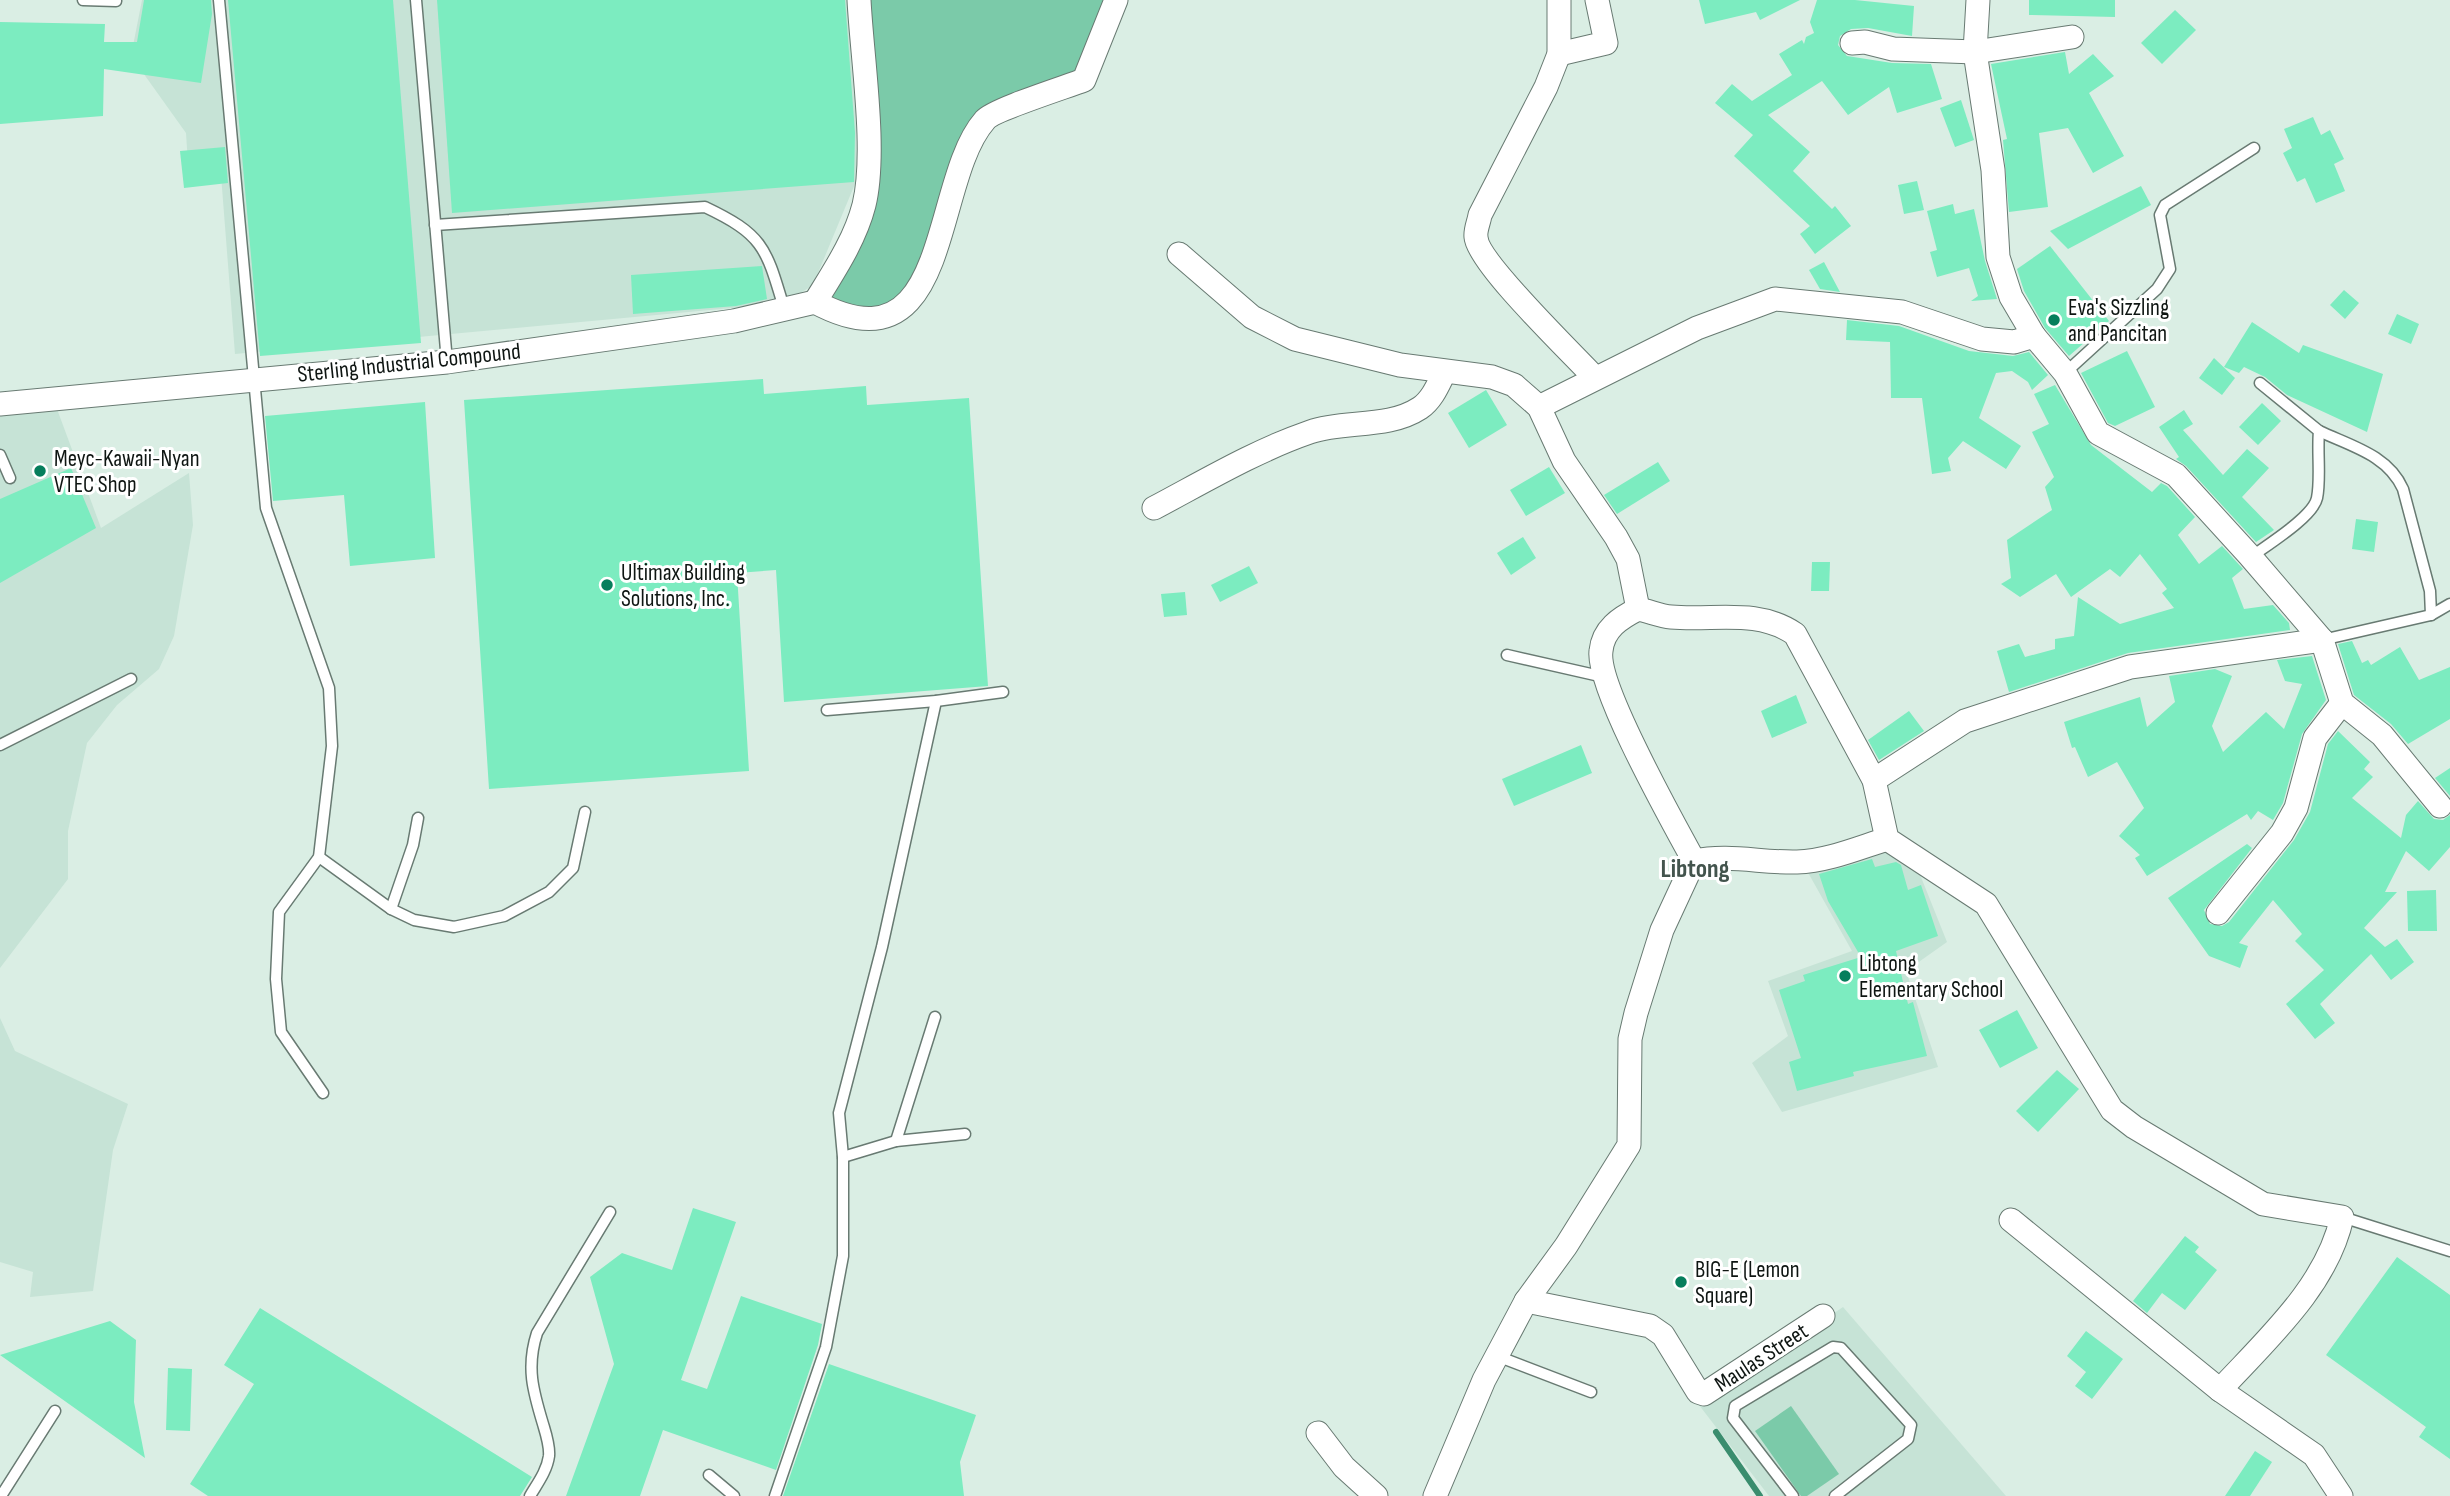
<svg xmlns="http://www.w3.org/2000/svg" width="2450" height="1496" viewBox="0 0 2450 1496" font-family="'Sofia Sans Condensed',sans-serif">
<rect width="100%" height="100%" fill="#daeee4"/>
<g fill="#c6e3d6">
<path d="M 142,0 L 853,0 L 857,179 L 813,285 L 785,303 L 235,354 L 221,175 L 189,179 L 186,133 L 131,56 Z"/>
<path d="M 57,409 L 101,528 L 189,473 L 193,525 L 174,636 L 159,669 L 117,705 L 87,743 L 68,831 L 68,879 L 0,968 L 0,414 Z"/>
<path d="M 1881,848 L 1919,872 L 1947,942 L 1906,971 L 1938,1067 L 1782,1112 L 1752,1063 L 1788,1036 L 1768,981 L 1852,951 L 1806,869 Z"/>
<path d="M 0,1018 L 15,1051 L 128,1104 L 113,1150 L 93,1291 L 30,1297 L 33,1272 L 0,1262 Z"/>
<path d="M 1843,1307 L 2006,1496 L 1769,1496 L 1699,1405 Z"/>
</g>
<g fill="#7bcaa9">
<path d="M 859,0 L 1116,0 L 1084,80 L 986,118 L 895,313 L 815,302 L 864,207 Z"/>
<path d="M 1791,1406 L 1839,1474 L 1807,1496 L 1801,1496 L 1755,1431 Z"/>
</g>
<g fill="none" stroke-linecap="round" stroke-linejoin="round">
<path stroke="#3a8d6e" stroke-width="6" d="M 1716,1432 L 1760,1496"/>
</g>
<g fill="#7cecc0">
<path d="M 144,0 L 211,0 L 212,14 L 201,83 L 104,69 L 103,116 L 0,124 L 0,22 L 105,24 L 104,42 L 137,42 Z"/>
<path d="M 228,0 L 393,0 L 421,343 L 260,356 Z"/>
<path d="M 437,0 L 845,0 L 855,133 L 854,182 L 452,213 Z"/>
<path d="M 1699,0 L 1800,0 L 1760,20 L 1756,12 L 1705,24 Z"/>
<path d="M 1817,0 L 1855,0 L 1914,6 L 1912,36 L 1868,28 L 1851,29 L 1840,36 L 1838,45 L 1847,56 L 1892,63 L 1931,64 L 1942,99 L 1897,113 L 1889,87 L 1848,115 L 1822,81 L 1768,115 L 1810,152 L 1793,171 L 1832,209 L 1835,206 L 1851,226 L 1815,254 L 1800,234 L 1810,226 L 1734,156 L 1753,135 L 1715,103 L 1732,84 L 1752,101 L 1792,75 L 1779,54 L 1802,40 L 1804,44 L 1806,37 L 1814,33 L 1810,22 Z"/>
<path d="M 2029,0 L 2115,0 L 2115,17 L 2029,15 Z"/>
<path d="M 2175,10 L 2196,30 L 2162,64 L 2141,43 Z"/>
<path d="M 2065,52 L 2069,74 L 2093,54 L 2114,76 L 2089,93 L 2124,156 L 2093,173 L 2068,128 L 2039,133 L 2048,207 L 2009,212 L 2003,140 L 2007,139 L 1991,64 Z"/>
<path d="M 1961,100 L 1974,140 L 1955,147 L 1940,108 Z"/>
<path d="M 2313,117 L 2321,135 L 2330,130 L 2344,159 L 2334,164 L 2345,191 L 2316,203 L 2305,178 L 2297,182 L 2283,153 L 2292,148 L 2284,129 Z"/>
<path d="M 225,147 L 228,183 L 184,188 L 180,151 Z"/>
<path d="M 1917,181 L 1924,210 L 1904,214 L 1898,185 Z"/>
<path d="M 2141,186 L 2151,205 L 2068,249 L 2050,231 Z"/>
<path d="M 1953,204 L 1955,214 L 1974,209 L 1985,261 L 1997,299 L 1971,301 L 1978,296 L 1969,268 L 1937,277 L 1930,252 L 1937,250 L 1927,211 Z"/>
<path d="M 2050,246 L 2109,321 L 2069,356 L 2045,328 L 2024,291 L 2017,269 Z"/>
<path d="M 1824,262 L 1840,292 L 1820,289 L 1809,270 Z"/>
<path d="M 762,266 L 767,299 L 736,306 L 633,314 L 631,275 Z"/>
<path d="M 2344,290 L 2359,303 L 2345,319 L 2330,305 Z"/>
<path d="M 2397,314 L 2419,324 L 2411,344 L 2388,334 Z"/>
<path d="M 1847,320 L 1899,326 L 1969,351 L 2013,356 L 2029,352 L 2048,375 L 2032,390 L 2028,382 L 2012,371 L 1996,373 L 1979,418 L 2021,446 L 2006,469 L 1963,441 L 1948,458 L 1951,471 L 1932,474 L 1922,398 L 1891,398 L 1890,342 L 1846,340 Z"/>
<path d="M 2252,322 L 2299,353 L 2303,345 L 2383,374 L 2367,432 L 2287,395 L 2265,377 L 2244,367 L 2239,373 L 2224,367 Z"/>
<path d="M 2127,351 L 2155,407 L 2115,426 L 2108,423 L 2081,373 Z"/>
<path d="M 2214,358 L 2235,378 L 2222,395 L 2199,378 Z"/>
<path d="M 763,379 L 764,394 L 866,386 L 867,405 L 969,398 L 988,686 L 784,702 L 776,570 L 737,573 L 749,771 L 489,789 L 464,400 Z"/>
<path d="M 2055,385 L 2091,445 L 2152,492 L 2161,483 L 2167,486 L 2195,517 L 2178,535 L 2199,564 L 2222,546 L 2243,569 L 2232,578 L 2244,609 L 2273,605 L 2289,623 L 2290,630 L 2128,653 L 2009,692 L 1997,651 L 2019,644 L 2025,657 L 2055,649 L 2055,639 L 2074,636 L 2078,597 L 2120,624 L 2174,608 L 2162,593 L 2167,589 L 2140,554 L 2120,577 L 2110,569 L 2071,597 L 2056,574 L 2020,597 L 2001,584 L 2011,578 L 2007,540 L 2052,510 L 2045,487 L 2054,477 L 2032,432 L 2049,424 L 2034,394 Z"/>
<path d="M 1486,390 L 1507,425 L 1469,448 L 1448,413 Z"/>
<path d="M 425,402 L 435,558 L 350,566 L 344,495 L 273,501 L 265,416 Z"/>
<path d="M 2262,403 L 2281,421 L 2258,445 L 2239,427 Z"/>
<path d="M 2184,410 L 2193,424 L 2183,430 L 2223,475 L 2247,449 L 2269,468 L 2242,497 L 2274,530 L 2256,542 L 2186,466 L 2176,459 L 2179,457 L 2159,427 Z"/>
<path d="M 1658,462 L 1670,481 L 1617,514 L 1604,495 Z"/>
<path d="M 1549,467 L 1565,493 L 1526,516 L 1510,490 Z"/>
<path d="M 71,468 L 96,528 L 0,583 L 0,499 Z"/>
<path d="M 2356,519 L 2378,522 L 2374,552 L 2352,549 Z"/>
<path d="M 1523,537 L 1536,558 L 1511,575 L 1497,553 Z"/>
<path d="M 1812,562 L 1830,562 L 1829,591 L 1811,591 Z"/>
<path d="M 1249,566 L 1258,583 L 1220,602 L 1211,585 Z"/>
<path d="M 1185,592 L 1187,615 L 1164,617 L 1161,594 Z"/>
<path d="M 2352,641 L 2362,663 L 2368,660 L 2371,665 L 2400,647 L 2419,680 L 2450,667 L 2450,719 L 2408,744 L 2391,724 L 2354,695 L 2338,644 Z"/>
<path d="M 2312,656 L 2326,700 L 2302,734 L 2283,803 L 2273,820 L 2258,811 L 2251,820 L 2247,814 L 2147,876 L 2135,858 L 2140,855 L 2119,836 L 2144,808 L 2117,762 L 2088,777 L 2075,747 L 2072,748 L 2064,722 L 2140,697 L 2147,727 L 2175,702 L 2169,676 L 2215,669 L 2232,676 L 2212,726 L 2223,752 L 2266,712 L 2284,729 L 2302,684 L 2285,681 L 2277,660 Z"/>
<path d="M 1796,695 L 1807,723 L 1772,738 L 1761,711 Z"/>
<path d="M 1909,711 L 1924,731 L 1879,760 L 1868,740 Z"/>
<path d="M 2338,731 L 2370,762 L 2364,769 L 2373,777 L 2352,798 L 2401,838 L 2406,815 L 2418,801 L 2434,819 L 2443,820 L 2450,815 L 2450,847 L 2429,871 L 2406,851 L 2385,892 L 2397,892 L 2364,928 L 2385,947 L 2397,939 L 2414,962 L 2391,980 L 2371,954 L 2320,1004 L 2335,1023 L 2315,1039 L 2286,1004 L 2324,970 L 2295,941 L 2302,934 L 2273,900 L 2239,943 L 2248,946 L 2240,968 L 2209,956 L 2168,898 L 2247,844 L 2252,848 L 2204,910 L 2210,924 L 2222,926 L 2229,922 L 2294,840 L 2310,812 L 2328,744 Z"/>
<path d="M 1581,745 L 1592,773 L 1514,806 L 1502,779 Z"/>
<path d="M 2450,768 L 2450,796 L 2435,778 Z"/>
<path d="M 1872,859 L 1875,867 L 1896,862 L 1901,865 L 1908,890 L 1921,885 L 1938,936 L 1896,951 L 1908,1004 L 1913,1002 L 1927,1056 L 1853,1072 L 1854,1076 L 1797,1091 L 1789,1062 L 1801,1058 L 1779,990 L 1805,981 L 1803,975 L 1861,957 L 1828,901 L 1819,874 Z"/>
<path d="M 2436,890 L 2437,931 L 2408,931 L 2407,891 Z"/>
<path d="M 2017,1010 L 2038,1048 L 2000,1068 L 1979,1030 Z"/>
<path d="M 2057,1070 L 2079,1089 L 2038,1132 L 2016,1111 Z"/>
<path d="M 693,1208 L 736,1222 L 681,1380 L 707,1389 L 741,1296 L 822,1324 L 818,1345 L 776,1470 L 663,1430 L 640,1496 L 566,1496 L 614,1364 L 590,1277 L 622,1253 L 672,1270 Z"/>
<path d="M 2185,1236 L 2199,1247 L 2195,1252 L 2217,1270 L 2185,1310 L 2162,1293 L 2147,1313 L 2133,1301 Z"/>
<path d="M 2397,1257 L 2450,1295 L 2450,1459 L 2419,1437 L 2426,1427 L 2326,1355 Z"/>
<path d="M 260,1308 L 532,1477 L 520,1496 L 208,1496 L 190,1484 L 254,1384 L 224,1365 Z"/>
<path d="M 110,1321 L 136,1340 L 134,1402 L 145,1458 L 0,1355 Z"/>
<path d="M 2086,1331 L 2123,1359 L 2092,1399 L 2075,1386 L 2086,1372 L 2067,1356 Z"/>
<path d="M 829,1364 L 976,1415 L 960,1462 L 964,1496 L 783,1496 Z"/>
<path d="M 168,1368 L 192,1369 L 190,1431 L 166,1430 Z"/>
<path d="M 2255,1451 L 2272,1462 L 2250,1496 L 2225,1496 Z"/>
</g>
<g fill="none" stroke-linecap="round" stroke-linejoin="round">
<defs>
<g id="lane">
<path d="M 83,0 L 116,1"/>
<path d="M 219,0 L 266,508 L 329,688 L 332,746 L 319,857 L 279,912 L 276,979 L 281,1032 L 323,1093"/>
<path d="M 416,0 L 447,362"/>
<path d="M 435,225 L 705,207 C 764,235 766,248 784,308"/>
<path d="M 2065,373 L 2157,289 L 2170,269 L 2160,215 L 2165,205 L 2254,148"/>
<path d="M 2319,431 C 2351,446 2388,455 2403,489 L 2430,591 L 2431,615"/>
<path d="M 0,455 L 10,478"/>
<path d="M 2251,557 C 2267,545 2313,517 2317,498 C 2321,479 2317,452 2319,431 L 2260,383"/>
<path d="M 2322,640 L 2431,615 L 2450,604"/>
<path d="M 1507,655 L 1604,677"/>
<path d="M 827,710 L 936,701 L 1003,692"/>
<path d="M 0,745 L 131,679"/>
<path d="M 319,857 L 391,909 L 414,920 L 454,927 L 504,916 L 549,892 L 573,868 L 585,812"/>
<path d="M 391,909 L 413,845 L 418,818"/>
<path d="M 896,1141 L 935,1017"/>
<path d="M 843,1157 L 896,1141 L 965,1134"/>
<path d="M 2342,1217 L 2450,1251"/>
<path d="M 1497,1356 L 1591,1392"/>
<path d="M 709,1475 L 734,1496"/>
<path d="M 1,1496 L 55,1411"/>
<path d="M 530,1496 C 537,1484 547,1471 549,1456 C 550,1446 546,1434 543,1424 C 533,1391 526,1367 537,1333 L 610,1212"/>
<path d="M 775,1496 L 826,1347 L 843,1256 L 843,1157 L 839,1113 L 882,947 L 936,701"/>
<path d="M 1793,1496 L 1733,1418 L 1735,1406 L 1833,1347 L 1841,1348 L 1911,1425 L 1908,1439 L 1835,1496"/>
</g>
<g id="street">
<path d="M 1559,0 L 1559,54 L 1546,87 L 1480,215 C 1479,222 1475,230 1476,237 C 1477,262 1573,354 1595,378"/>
<path d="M 1852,43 L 1865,42 L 1893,49 L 1975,52 L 2072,37"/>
<path d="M 1559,54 L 1606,43 L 1597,0"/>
<path d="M 1179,254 L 1252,317 L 1295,339 L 1400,365 L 1492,377 L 1514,385 L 1539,407 L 1564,461 L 1616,537 L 1628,559 L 1638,609"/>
<path d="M 815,302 C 953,376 930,182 985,120 C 993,110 1066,87 1084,80 L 1116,0"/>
<path d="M 815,302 C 834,271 855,240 864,205 C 877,152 862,58 859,0"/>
<path d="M 2034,336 L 2065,373 L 2098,433 L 2176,475 L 2249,555 L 2322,640 L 2342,703 L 2382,735 L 2440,806"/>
<path d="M 0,404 L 447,362 L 734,321 L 815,302"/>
<path d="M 1539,407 L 1697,328 L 1775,299 L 1902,312 L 1982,339 L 2014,342 L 2034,336 L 2011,297 L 1998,257 L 1993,170 L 1975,52 L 1978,0"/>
<path d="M 1154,508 C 1205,481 1255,451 1310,432 C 1345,420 1388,429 1420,408 C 1432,400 1438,385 1444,373"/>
<path d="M 1874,780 L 1965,721 L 2130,667 L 2322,640"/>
<path d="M 1694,861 C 1674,824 1596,686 1601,651 C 1603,629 1620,618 1638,609 C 1649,611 1660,616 1671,617 C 1714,621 1757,608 1795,634 L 1874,780 L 1887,839 L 1986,904 L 2112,1110 L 2134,1127 L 2263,1204 L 2342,1217 C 2327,1286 2267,1339 2220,1390"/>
<path d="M 1694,861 C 1729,854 1762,863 1797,862 C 1828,861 1858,848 1887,839"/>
<path d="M 2218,913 L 2282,833 L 2296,808 L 2315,738 L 2342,703"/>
<path d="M 2011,1220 L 2220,1390 L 2314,1455 L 2341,1496"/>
<path d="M 1526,1301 L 1650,1326 L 1663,1335 L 1698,1392 L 1704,1394 L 1823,1316"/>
<path d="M 1318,1433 L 1344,1467 L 1376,1496"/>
<path d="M 1435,1496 L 1484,1380 L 1526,1301 L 1566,1246 L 1629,1145 L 1630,1039 L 1636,1013 L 1662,930 L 1694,861"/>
</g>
</defs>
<use href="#lane" stroke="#687a72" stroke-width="13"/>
<use href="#street" stroke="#687a72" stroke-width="25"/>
<use href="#lane" stroke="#fff" stroke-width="10"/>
<use href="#street" stroke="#fff" stroke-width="23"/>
</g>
<g fill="#067e5c" stroke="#fff" stroke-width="2.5">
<circle cx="2054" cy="320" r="7"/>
<circle cx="40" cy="471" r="7"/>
<circle cx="607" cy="585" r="7"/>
<circle cx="1845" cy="976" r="7"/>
<circle cx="1681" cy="1282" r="7"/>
</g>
<g text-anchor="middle" stroke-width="6" stroke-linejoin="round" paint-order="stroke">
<g font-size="23" fill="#0e1512" stroke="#fff" text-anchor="start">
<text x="2068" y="315">Eva's Sizzling<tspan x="2068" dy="26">and Pancitan</tspan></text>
<text x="54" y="466">Meyc-Kawaii-Nyan<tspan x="54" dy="26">VTEC Shop</tspan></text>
<text x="621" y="580">Ultimax Building<tspan x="621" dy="26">Solutions, Inc.</tspan></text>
<text x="1859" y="971">Libtong<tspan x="1859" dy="26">Elementary School</tspan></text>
<text x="1695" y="1277">BIG-E (Lemon<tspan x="1695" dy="26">Square)</tspan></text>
</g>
<g font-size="23" fill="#0e1512" stroke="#fff">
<text transform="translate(409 362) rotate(-6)" y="8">Sterling Industrial Compound</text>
<text transform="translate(1761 1357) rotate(-33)" y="8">Maulas Street</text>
</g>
<g font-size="26" font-weight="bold" fill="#43544d" stroke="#fff">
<text x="1695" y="877">Libtong</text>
</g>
</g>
</svg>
